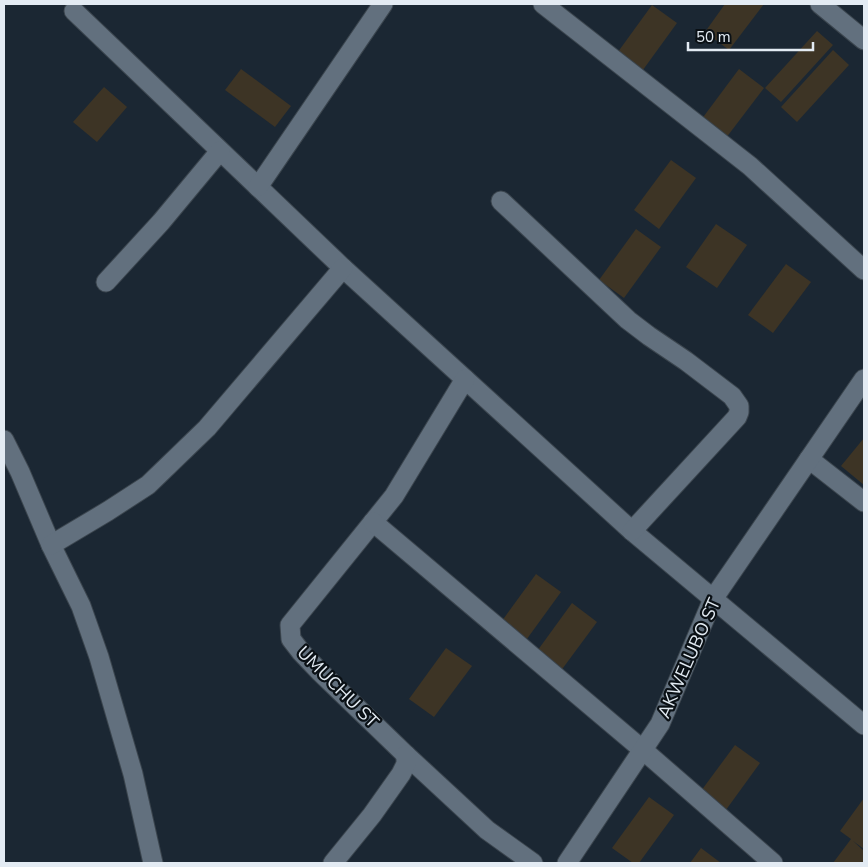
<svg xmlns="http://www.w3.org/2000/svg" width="868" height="867" viewBox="0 0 868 867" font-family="'Nunito Sans',sans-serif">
<rect width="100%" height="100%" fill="#1b2733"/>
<g fill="#3d3425">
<path d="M 725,4 L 764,4 L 729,50 L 705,32 Z"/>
<path d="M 652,5 L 677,23 L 640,74 L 615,56 Z"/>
<path d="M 817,31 L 833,45 L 781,102 L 765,88 Z"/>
<path d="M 833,50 L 849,65 L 797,122 L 781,107 Z"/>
<path d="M 241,69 L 291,106 L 275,127 L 225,90 Z"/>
<path d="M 739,69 L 764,88 L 726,138 L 701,120 Z"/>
<path d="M 104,87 L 127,107 L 97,142 L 73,122 Z"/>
<path d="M 671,160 L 696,178 L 659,229 L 634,210 Z"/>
<path d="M 716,224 L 747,245 L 717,288 L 686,267 Z"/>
<path d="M 636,229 L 661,247 L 624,298 L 599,280 Z"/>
<path d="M 786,264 L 811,282 L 773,333 L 748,315 Z"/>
<path d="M 864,438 L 864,485 L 841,466 Z"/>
<path d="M 536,574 L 561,592 L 524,643 L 499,625 Z"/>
<path d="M 572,603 L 597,622 L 560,672 L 535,654 Z"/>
<path d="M 446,648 L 472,666 L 434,717 L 409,699 Z"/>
<path d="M 735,745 L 760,763 L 723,814 L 698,795 Z"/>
<path d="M 649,797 L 674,815 L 639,863 L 633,863 L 612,848 Z"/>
<path d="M 864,798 L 864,849 L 853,841 L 864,851 L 864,863 L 833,863 L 851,839 L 840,831 Z"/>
<path d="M 701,848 L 721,863 L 690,863 Z"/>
</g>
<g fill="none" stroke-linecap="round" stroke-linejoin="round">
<defs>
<g id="street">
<path d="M 543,4 L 750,166 L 864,270"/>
<path d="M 820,4 L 864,40"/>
<path d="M 74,11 L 343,268 L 632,531 L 864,725"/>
<path d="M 258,187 L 383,4"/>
<path d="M 501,201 L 628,320 L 649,336 L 686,361 L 732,396 L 739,406 L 739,412 L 737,417 L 632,531"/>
<path d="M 106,282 L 161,222 L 220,151"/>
<path d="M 465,379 L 394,496 L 290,625 L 291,639 L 301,652 L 320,672 L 406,755 L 487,830 L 533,863"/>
<path d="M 4,440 L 20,472 L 51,545 L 81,606 L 99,657 L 133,774 L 153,863"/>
<path d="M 809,459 L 864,502"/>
<path d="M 373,522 L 643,750 L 773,863"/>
<path d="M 51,545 L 108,511 L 148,485 L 207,428 L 343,268"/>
<path d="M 333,863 L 372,815 L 401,774 L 406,764 L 406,755"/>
<path d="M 567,863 L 660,724 L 713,599 L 864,379"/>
</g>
</defs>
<use href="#street" stroke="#3b454e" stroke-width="21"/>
<use href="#street" stroke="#62707e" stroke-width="19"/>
</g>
<g text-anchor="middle" stroke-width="4.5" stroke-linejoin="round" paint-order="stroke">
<g font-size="18" fill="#e3ebf3" stroke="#0a1015">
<text transform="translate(689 658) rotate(-66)" y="6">AKWELUBO ST</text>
<text transform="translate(338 687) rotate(45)" y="6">UMUCHU ST</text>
</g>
</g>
<rect width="868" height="867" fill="none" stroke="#e3ebf3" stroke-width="10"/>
<path d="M688 42v8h125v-8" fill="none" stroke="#e3ebf3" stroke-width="2.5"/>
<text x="696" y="42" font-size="15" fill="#e3ebf3" stroke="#0a1015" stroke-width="4" paint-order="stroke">50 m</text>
</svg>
